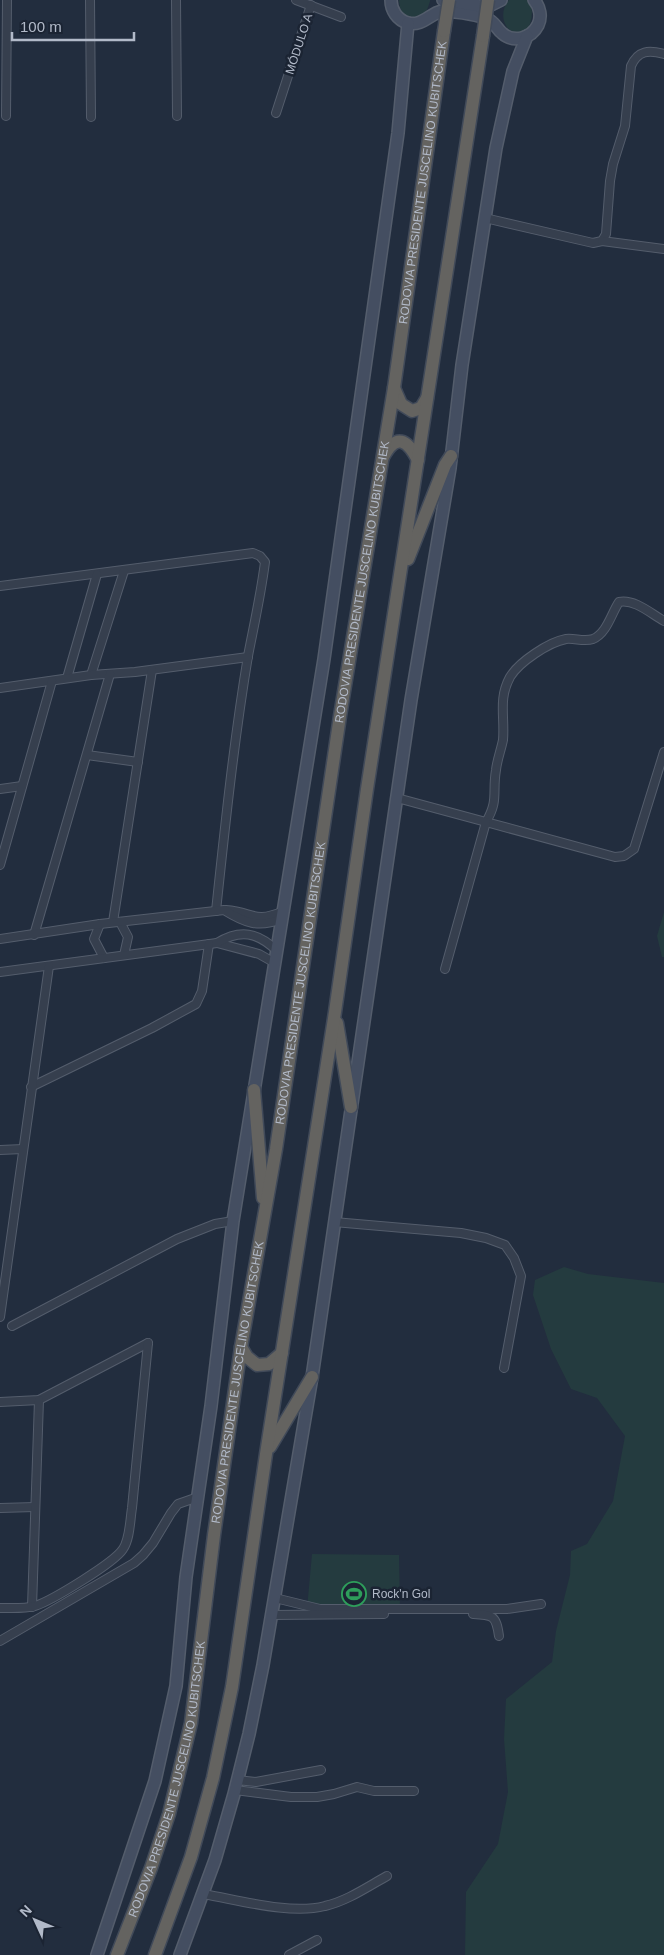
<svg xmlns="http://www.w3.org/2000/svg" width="664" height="1955" viewBox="0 0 664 1955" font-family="Arial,sans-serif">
<rect width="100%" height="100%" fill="#222d3e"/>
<g fill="#243b3f">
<path d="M 399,0 L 430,0 L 430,1 C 427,12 424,17 412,21 C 402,15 400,12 399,0 Z"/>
<path d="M 509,0 L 529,0 C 534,10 532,21 527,31 C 506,40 496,14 509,0 Z"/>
<path d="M 664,912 L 664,957 L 662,957 L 657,936 Z"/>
<path d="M 564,1267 L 588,1274 L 664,1283 L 664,1955 L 465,1955 L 466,1892 L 498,1844 L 508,1792 L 504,1739 L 506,1699 L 552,1662 L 556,1631 L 570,1575 L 571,1551 L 587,1544 L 613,1501 L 625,1436 L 597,1398 L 571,1389 L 551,1349 L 533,1295 L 535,1280 Z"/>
<path d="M 312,1554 L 399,1555 L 400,1610 L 307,1609 Z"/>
</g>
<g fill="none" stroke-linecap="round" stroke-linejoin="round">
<defs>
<g id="minor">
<path d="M 90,0 L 91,117"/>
<path d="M 176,0 L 177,116"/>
<path d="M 296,0 L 341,17"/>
<path d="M 276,113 L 311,5"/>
<path d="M 6,116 L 7,0"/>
<path d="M 485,218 L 593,243 L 602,241 L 606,234 L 610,181 L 613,164 L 625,126 L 631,66 C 638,50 649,50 664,54"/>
<path d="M 602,241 L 664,249"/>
<path d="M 0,586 L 253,553 L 260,556 L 265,562 C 261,594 254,625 248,656 C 234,740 225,826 216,911"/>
<path d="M 664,621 C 650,613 635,599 619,602 C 611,614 607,633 593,639 C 584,642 575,638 566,639 C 549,642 519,662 510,677 C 498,699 505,717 503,740 C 501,750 497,760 496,770 C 492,793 499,800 486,822 L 615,857 L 624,856 L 634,849 L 664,752"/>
<path d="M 91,675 L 124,571"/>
<path d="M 67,678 L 97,574"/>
<path d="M 0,688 L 91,675 L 135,672 L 248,657"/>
<path d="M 87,755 L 138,762"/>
<path d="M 0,789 L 22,786"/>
<path d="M 397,798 L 486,822 L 445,969"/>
<path d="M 0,865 L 52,681"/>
<path d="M 226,910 C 254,912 253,924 284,911"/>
<path d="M 113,922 L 152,670"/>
<path d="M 120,922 L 128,937 L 124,955"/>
<path d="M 100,924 L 94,939 L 104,958"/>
<path d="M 34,935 L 110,674"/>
<path d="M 0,939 L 100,924 L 224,910 C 245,923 258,928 282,919"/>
<path d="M 217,943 L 259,954 L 275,963"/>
<path d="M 0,972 L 217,943 C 240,929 258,932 277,951"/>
<path d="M 31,1087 L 152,1028 L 196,1004 L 202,991 L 209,944"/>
<path d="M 0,1150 L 23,1149"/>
<path d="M 334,1222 L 461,1233 L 486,1238 L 505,1245 L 514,1258 L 521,1276 L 504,1368"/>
<path d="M 0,1317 L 49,966"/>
<path d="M 12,1326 L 177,1239 L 215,1224 L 233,1221"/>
<path d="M 0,1402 L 39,1400 L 148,1343"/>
<path d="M 0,1508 L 35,1507"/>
<path d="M 275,1598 L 320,1609 L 507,1609 L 541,1604"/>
<path d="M 32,1607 L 39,1400"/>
<path d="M 0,1608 C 11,1608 24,1609 35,1606 C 51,1601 114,1563 123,1549 C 130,1539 130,1520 132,1508 L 148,1343"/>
<path d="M 473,1614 C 493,1615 496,1615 499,1636"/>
<path d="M 272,1615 L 384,1614"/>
<path d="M 0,1641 L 134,1563 L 143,1555 L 153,1543 L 171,1513 L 178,1504 L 198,1497"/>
<path d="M 237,1780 L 256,1782 L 321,1770"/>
<path d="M 235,1790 L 291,1797 L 317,1797 L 334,1794 L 357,1787 L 374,1791 L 414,1791"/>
<path d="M 203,1894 C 239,1900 290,1915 325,1906 C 347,1901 367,1887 387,1876"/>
<path d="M 289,1955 L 317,1940"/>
</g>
<g id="secondary">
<path d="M 391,0 C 391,10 397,20 408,23 C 424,27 433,9 447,11 C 457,12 484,15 492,22 C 496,25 498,30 502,33 C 513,43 531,39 538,25 C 542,17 540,7 534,0"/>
<path d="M 443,0 L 487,7 L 501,0"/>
<path d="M 97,1955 L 155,1781 L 176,1686 L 186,1577 L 211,1406 L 233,1221 L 324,659 L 398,133 L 408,23"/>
<path d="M 180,1955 L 215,1860 L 234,1794 L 249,1734 L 263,1665 L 312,1377 L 411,700 L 450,468 L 462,365 L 496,148 L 513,71 L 527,36"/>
</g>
<g id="trunk">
<path d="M 394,388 L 401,404 L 412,411 L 421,408 L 427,398"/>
<path d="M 383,457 C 396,433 407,439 418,460"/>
<path d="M 408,559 L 445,465 L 451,456"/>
<path d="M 337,1023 L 351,1107"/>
<path d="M 254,1090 L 263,1198"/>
<path d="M 241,1347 L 247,1357 L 257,1365 L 269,1364 L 282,1353"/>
<path d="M 270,1447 L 312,1377"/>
<path id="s1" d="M 117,1955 L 151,1868 L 169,1814 L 191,1723 L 214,1535 L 241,1347 L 276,1149 L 340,716 L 394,388 L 444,31"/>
<path d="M 155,1955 L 191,1857 L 213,1778 L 232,1687 L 266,1454 L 335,1012 L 367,789 L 483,36"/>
</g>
</defs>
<use href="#minor" stroke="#545d6c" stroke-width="10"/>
<use href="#secondary" stroke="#545d6c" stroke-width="14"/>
<use href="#trunk" stroke="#414a59" stroke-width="15"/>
<use href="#minor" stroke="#363f4e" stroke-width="8"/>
<use href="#secondary" stroke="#444e61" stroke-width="11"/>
<use href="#trunk" stroke="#646360" stroke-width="12"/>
<defs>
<g id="trunk-bridge">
<path d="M 444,31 L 449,0"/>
<path d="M 483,36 L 488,0"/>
</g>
</defs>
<use href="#trunk-bridge" stroke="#414a59" stroke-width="15" stroke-linecap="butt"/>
<use href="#trunk-bridge" stroke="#646360" stroke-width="12"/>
</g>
<defs>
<symbol id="stadium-ring" viewBox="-11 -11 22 22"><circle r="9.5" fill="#1b2433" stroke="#2e9e5b" stroke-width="1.5"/><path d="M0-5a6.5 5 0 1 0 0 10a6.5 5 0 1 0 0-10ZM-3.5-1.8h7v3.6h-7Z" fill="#2e9e5b"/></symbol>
</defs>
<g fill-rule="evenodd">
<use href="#stadium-ring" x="340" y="1580" width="28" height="28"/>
</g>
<g text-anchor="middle" stroke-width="5" stroke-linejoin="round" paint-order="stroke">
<g font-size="12" fill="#b2bac9" stroke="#1b2433">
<text transform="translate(299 44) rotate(-72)" y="4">MÓDULO A</text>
<text dy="4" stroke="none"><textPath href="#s1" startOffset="1802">RODOVIA PRESIDENTE JUSCELINO KUBITSCHEK</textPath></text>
<text dy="4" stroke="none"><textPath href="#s1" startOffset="1398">RODOVIA PRESIDENTE JUSCELINO KUBITSCHEK</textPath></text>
<text dy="4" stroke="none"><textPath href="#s1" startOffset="992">RODOVIA PRESIDENTE JUSCELINO KUBITSCHEK</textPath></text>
<text dy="4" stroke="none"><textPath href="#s1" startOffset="588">RODOVIA PRESIDENTE JUSCELINO KUBITSCHEK</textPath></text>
<text dy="4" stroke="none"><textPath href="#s1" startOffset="184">RODOVIA PRESIDENTE JUSCELINO KUBITSCHEK</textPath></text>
</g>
<g font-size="12" fill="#b2bac9" stroke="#1b2433" text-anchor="start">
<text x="372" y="1598">Rock'n Gol</text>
</g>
</g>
<g transform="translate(35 1920) rotate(314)" stroke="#1b2433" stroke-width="4" paint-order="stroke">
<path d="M0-4L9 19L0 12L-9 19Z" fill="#b2bac9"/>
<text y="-8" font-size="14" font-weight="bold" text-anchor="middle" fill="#b2bac9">N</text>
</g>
<path d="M12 32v8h122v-8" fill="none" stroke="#b2bac9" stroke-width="2.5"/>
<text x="20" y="32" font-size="15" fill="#b2bac9" stroke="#1b2433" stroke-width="4" paint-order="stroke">100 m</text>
</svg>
